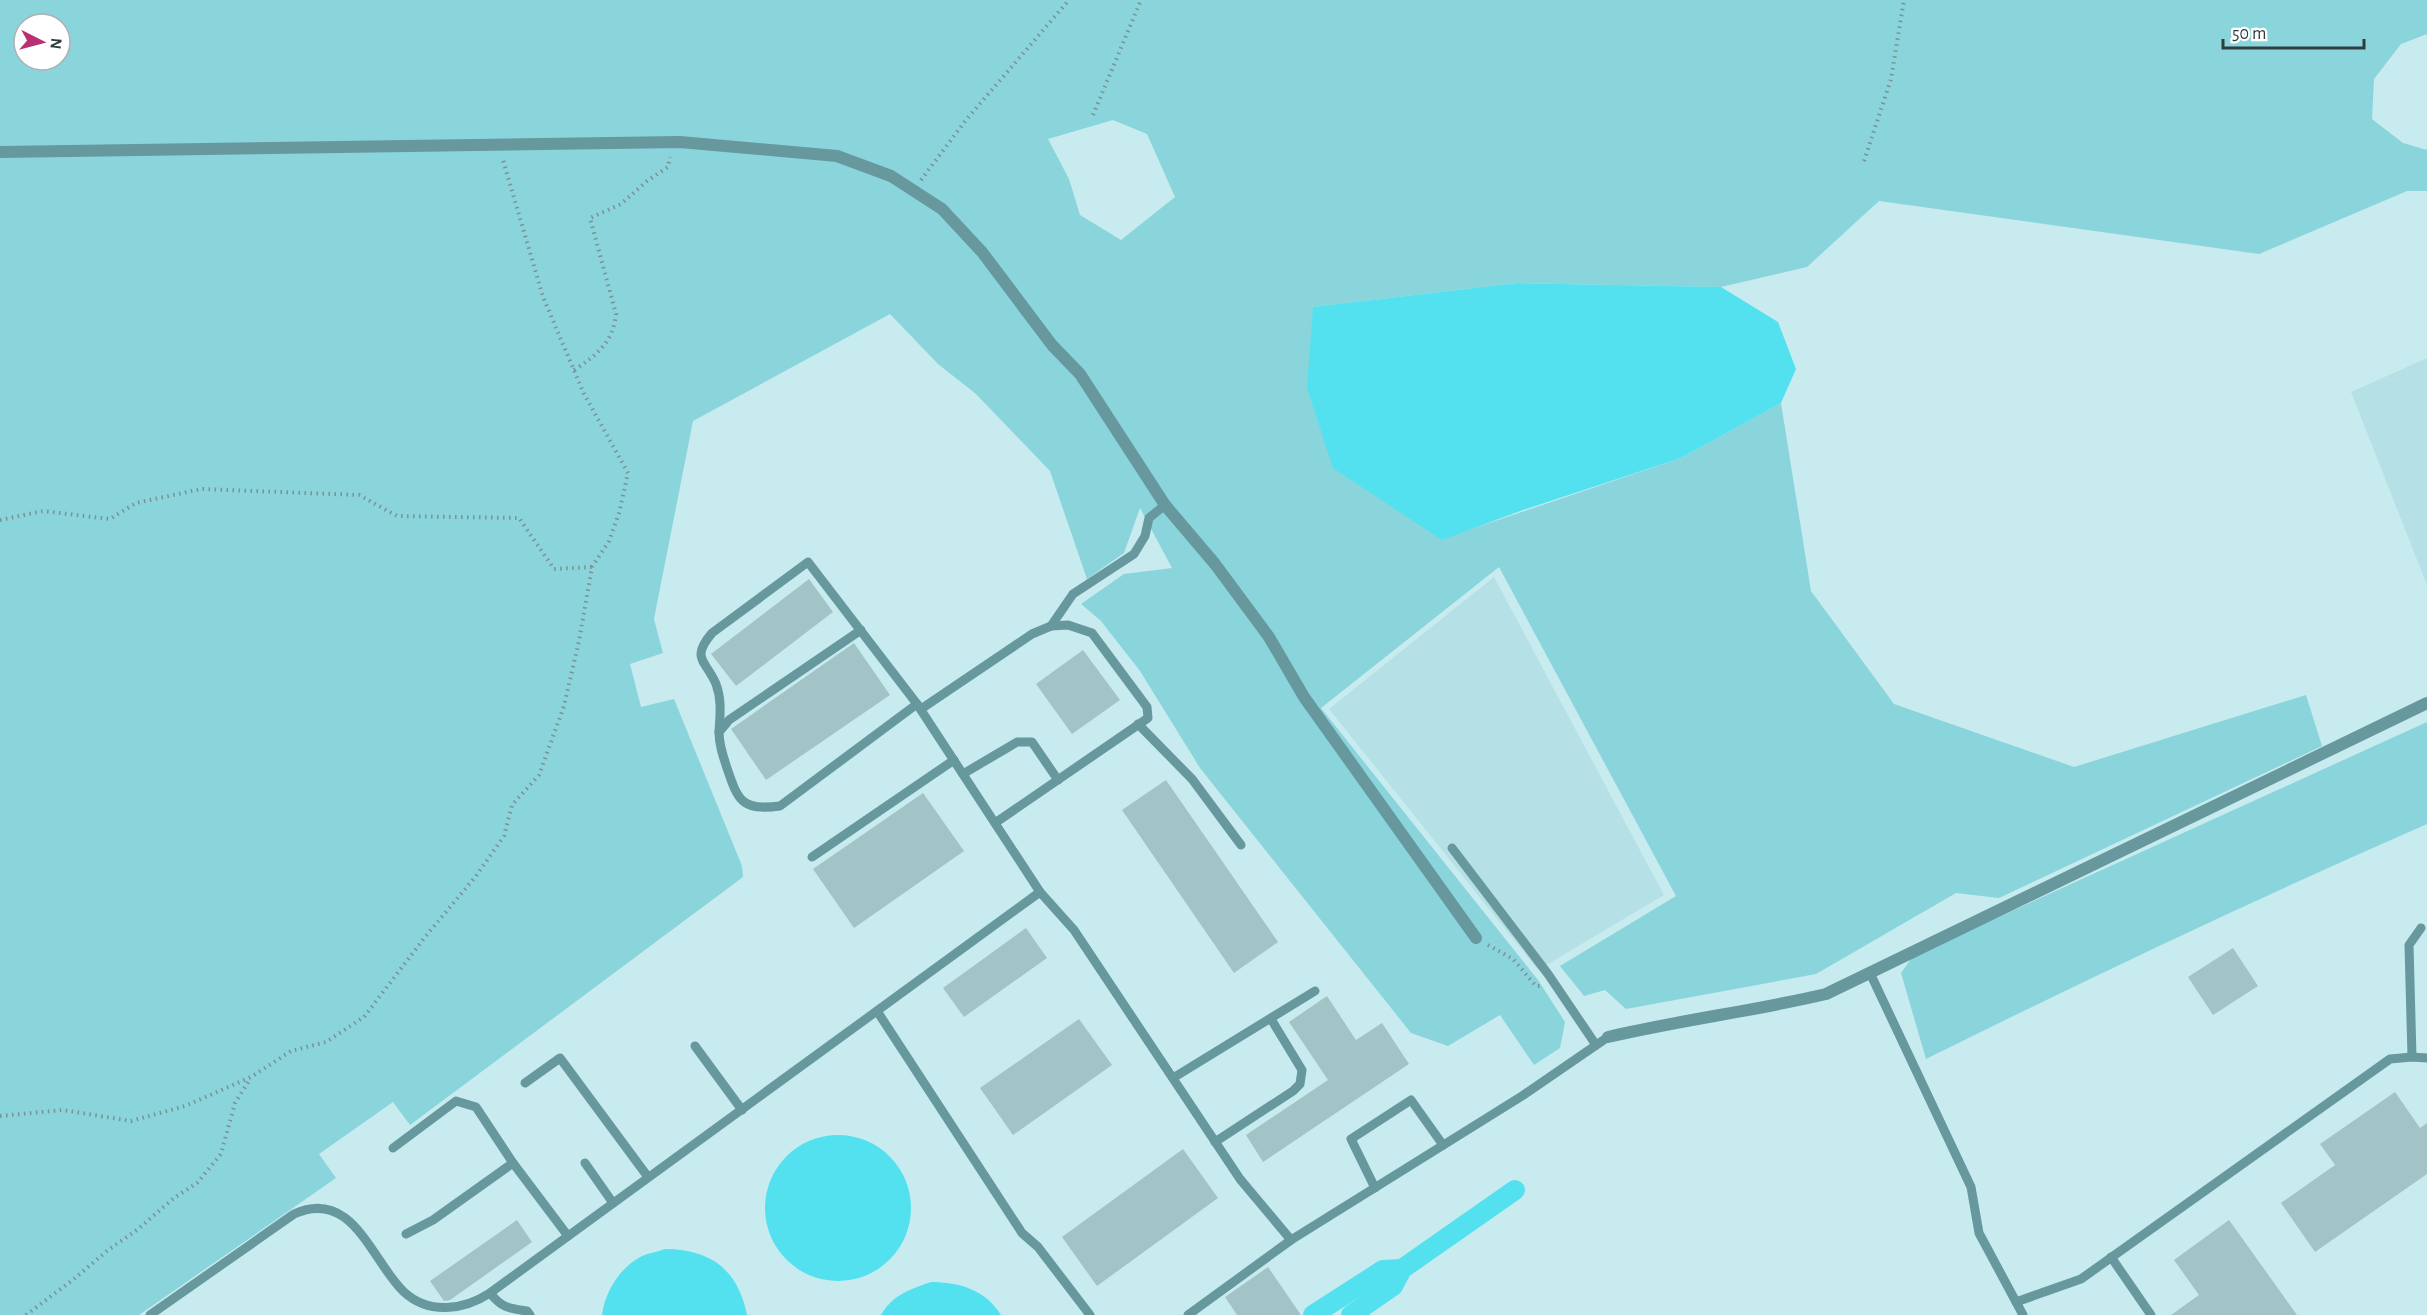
<svg xmlns="http://www.w3.org/2000/svg" width="2427" height="1315" viewBox="0 0 2427 1315" font-family="'Alegreya Sans',sans-serif">
<rect width="100%" height="100%" fill="#c8ebef"/>
<g fill="#b5e1e6">
<path d="M 2427,358 L 2427,585 L 2351,392 Z"/>
<path d="M 1494,577 L 1664,895 L 1538,970 L 1329,709 Z"/>
</g>
<g fill="#8ad4dc" fill-rule="evenodd">
<path d="M 0,0 L 2427,0 L 2427,34 L 2401,44 L 2374,79 L 2372,119 L 2403,143 L 2427,150 L 2427,191 L 2407,191 L 2259,254 L 1879,201 L 1807,267 L 1721,287 L 1517,283 L 1314,307 L 1442,539 L 1681,458 L 1781,403 L 1811,591 L 1894,704 L 2074,767 L 2306,695 L 2322,746 L 1999,898 L 1956,893 L 1816,974 L 1626,1009 L 1605,990 L 1584,996 L 1560,966 L 1676,896 L 1499,567 L 1321,708 L 1538,980 L 1565,1022 L 1560,1048 L 1534,1065 L 1500,1015 L 1448,1046 L 1411,1033 L 1200,768 L 1140,671 L 1101,621 L 1081,604 L 1124,574 L 1172,568 L 1140,508 L 1124,553 L 1087,579 L 1050,471 L 976,394 L 938,364 L 890,314 L 693,421 L 654,619 L 663,653 L 630,664 L 641,707 L 674,699 L 742,866 L 743,877 L 410,1125 L 393,1102 L 319,1154 L 336,1178 L 139,1315 L 0,1315 ZM 24,24 L 60,24 L 60,60 L 24,60 ZM 1113,120 L 1147,134 L 1175,197 L 1121,240 L 1080,215 L 1069,179 L 1048,139 Z"/>
<path d="M 2427,722 L 2427,824 C 2258,898 2091,977 1926,1059 L 1901,973 L 1913,956 Z"/>
</g>
<g fill="#54e1ef">
<path d="M 1517,283 L 1721,287 L 1778,322 L 1796,369 L 1781,403 L 1681,458 L 1523,510 L 1442,540 L 1333,468 L 1307,388 L 1313,307 Z"/>
<circle cx="838" cy="1208" r="73"/>
<path d="M 665,1249 C 711,1249 738,1270 747,1315 L 602,1315 C 605,1292 620,1267 642,1256 C 649,1253 657,1252 665,1249 Z"/>
<path d="M 931,1282 C 959,1282 986,1290 1001,1315 L 881,1315 C 892,1295 911,1289 931,1282 Z"/>
</g>
<g fill="none" stroke-linecap="round" stroke-linejoin="round">
<g stroke="#54e1ef" stroke-width="20">
<path d="M 1313,1315 L 1383,1270 L 1402,1269"/>
<path d="M 1351,1315 L 1393,1286 L 1402,1269 L 1515,1190"/>
</g>
</g>
<g fill="#a2c4c7">
<path d="M 809,579 L 833,612 L 736,686 L 711,654 Z"/>
<path d="M 854,643 L 890,695 L 766,780 L 731,729 Z"/>
<path d="M 1083,650 L 1120,700 L 1072,734 L 1036,684 Z"/>
<path d="M 1166,780 L 1278,942 L 1234,973 L 1122,810 Z"/>
<path d="M 923,793 L 964,851 L 854,928 L 813,869 Z"/>
<path d="M 1026,928 L 1047,958 L 964,1017 L 943,988 Z"/>
<path d="M 2233,948 L 2258,986 L 2213,1015 L 2188,977 Z"/>
<path d="M 1327,996 L 1356,1040 L 1382,1023 L 1409,1064 L 1263,1162 L 1246,1135 L 1328,1080 L 1289,1022 Z"/>
<path d="M 1079,1019 L 1112,1065 L 1013,1135 L 980,1088 Z"/>
<path d="M 2395,1092 L 2420,1128 L 2427,1123 L 2427,1174 L 2315,1252 L 2281,1203 L 2335,1165 L 2320,1144 Z"/>
<path d="M 1183,1149 L 1218,1198 L 1097,1286 L 1062,1237 Z"/>
<path d="M 517,1220 L 532,1242 L 450,1300 L 444,1301 L 430,1281 Z"/>
<path d="M 2229,1220 L 2297,1315 L 2171,1315 L 2199,1295 L 2174,1260 Z"/>
<path d="M 1268,1267 L 1301,1315 L 1237,1315 L 1225,1297 Z"/>
</g>
<g fill="none" stroke-linecap="round" stroke-linejoin="round">
<g stroke="#7a9295" stroke-width="4" stroke-dasharray="1.5 4.5" stroke-linecap="butt">
<path d="M 1093,115 L 1141,0"/>
<path d="M 1864,161 L 1891,79 L 1904,0"/>
<path d="M 921,180 L 966,120 L 1069,0"/>
<path d="M 574,370 C 597,355 613,342 616,314 L 590,218 L 621,204 L 647,181 L 668,167 L 670,157"/>
<path d="M 0,520 L 43,511 L 110,519 L 136,503 L 201,489 L 359,495 L 397,516 L 519,518 L 554,569 L 592,567"/>
<path d="M 1488,945 L 1513,959 L 1536,986 L 1540,986"/>
<path d="M 0,1116 L 63,1110 L 131,1121 L 185,1106 L 251,1077 L 291,1051 L 326,1042 L 364,1017 L 425,937 L 476,876 L 504,836 L 512,805 L 539,775 L 564,706 L 579,641 L 592,567 L 609,541 L 619,513 L 628,473 L 584,394 L 543,297 L 503,160"/>
<path d="M 26,1315 L 74,1279 L 108,1250 L 137,1230 L 174,1198 L 197,1183 L 221,1154 L 235,1103 L 250,1079"/>
</g>
<g stroke="#66989d" stroke-width="9">
<path d="M 1051,626 L 1073,594 L 1134,554 L 1145,536 L 1149,518 L 1165,505"/>
<path d="M 861,630 L 729,720 L 719,732 C 719,745 723,756 727,768 C 738,801 742,811 780,806 L 917,704"/>
<path d="M 921,709 L 1032,634 L 1051,626 L 1068,625 L 1092,633 L 1147,707 L 1148,718 L 995,823"/>
<path d="M 1138,724 L 1192,779 L 1241,845"/>
<path d="M 719,732 C 720,715 722,700 716,684 C 706,660 690,659 712,633 L 808,562 L 917,704 L 1040,892 L 1074,930 L 1240,1179 L 1291,1240"/>
<path d="M 963,774 L 1017,742 L 1032,742 L 1058,780"/>
<path d="M 1452,848 L 1548,974 L 1596,1045"/>
<path d="M 812,857 L 954,760"/>
<path d="M 1870,973 L 1971,1187 L 1979,1233 L 2023,1315"/>
<path d="M 877,1011 L 1022,1233 L 1038,1247 L 1090,1315"/>
<path d="M 695,1046 L 742,1110"/>
<path d="M 2412,1057 L 2409,945 L 2421,928"/>
<path d="M 1173,1078 L 1315,991"/>
<path d="M 525,1083 L 560,1058 L 648,1177"/>
<path d="M 1215,1142 L 1293,1091 L 1300,1084 L 1302,1070 L 1271,1019"/>
<path d="M 393,1148 L 456,1101 L 476,1107 L 513,1163 L 568,1236"/>
<path d="M 585,1163 L 613,1203"/>
<path d="M 1375,1188 L 1351,1139 L 1411,1100 L 1443,1145"/>
<path d="M 406,1234 L 433,1220 L 513,1163"/>
<path d="M 2111,1257 L 2151,1315"/>
<path d="M 490,1293 C 502,1308 508,1308 527,1311 L 530,1315"/>
<path d="M 2016,1302 L 2081,1279 L 2390,1059 L 2412,1057 L 2427,1058"/>
<path d="M 150,1315 L 294,1214 C 353,1187 372,1262 404,1292 C 429,1315 464,1310 490,1293 L 1040,892"/>
<path d="M 1188,1315 L 1291,1240 L 1522,1096 L 1608,1037"/>
</g>
<g stroke="#66989d" stroke-width="12">
<path d="M 0,152 L 680,142 L 837,156 L 891,176 L 942,209 L 982,252 L 1052,345 L 1080,374 L 1165,505 L 1215,564 L 1269,637 L 1304,697 L 1476,938"/>
<path d="M 1608,1037 C 1680,1020 1754,1011 1826,994 L 2427,703"/>
</g>
</g>
<g transform="translate(42 42) rotate(96)"><circle r="28" fill="#ffffff" stroke="#acb1b2" stroke-width="1.5"/>
<path d="M0-4.5L10 22L0 15L-10 22Z" fill="#b83174"/>
<text y="-9" font-size="16" font-weight="bold" text-anchor="middle" fill="#2f3d3e">N</text>
</g>
<path d="M2223 39v9h141v-9" fill="none" stroke="#2f3d3e" stroke-width="3"/>
<text x="2232" y="39" font-size="18" fill="#2f3d3e" stroke="#ffffff" stroke-width="4.5" paint-order="stroke">50 m</text>
</svg>
